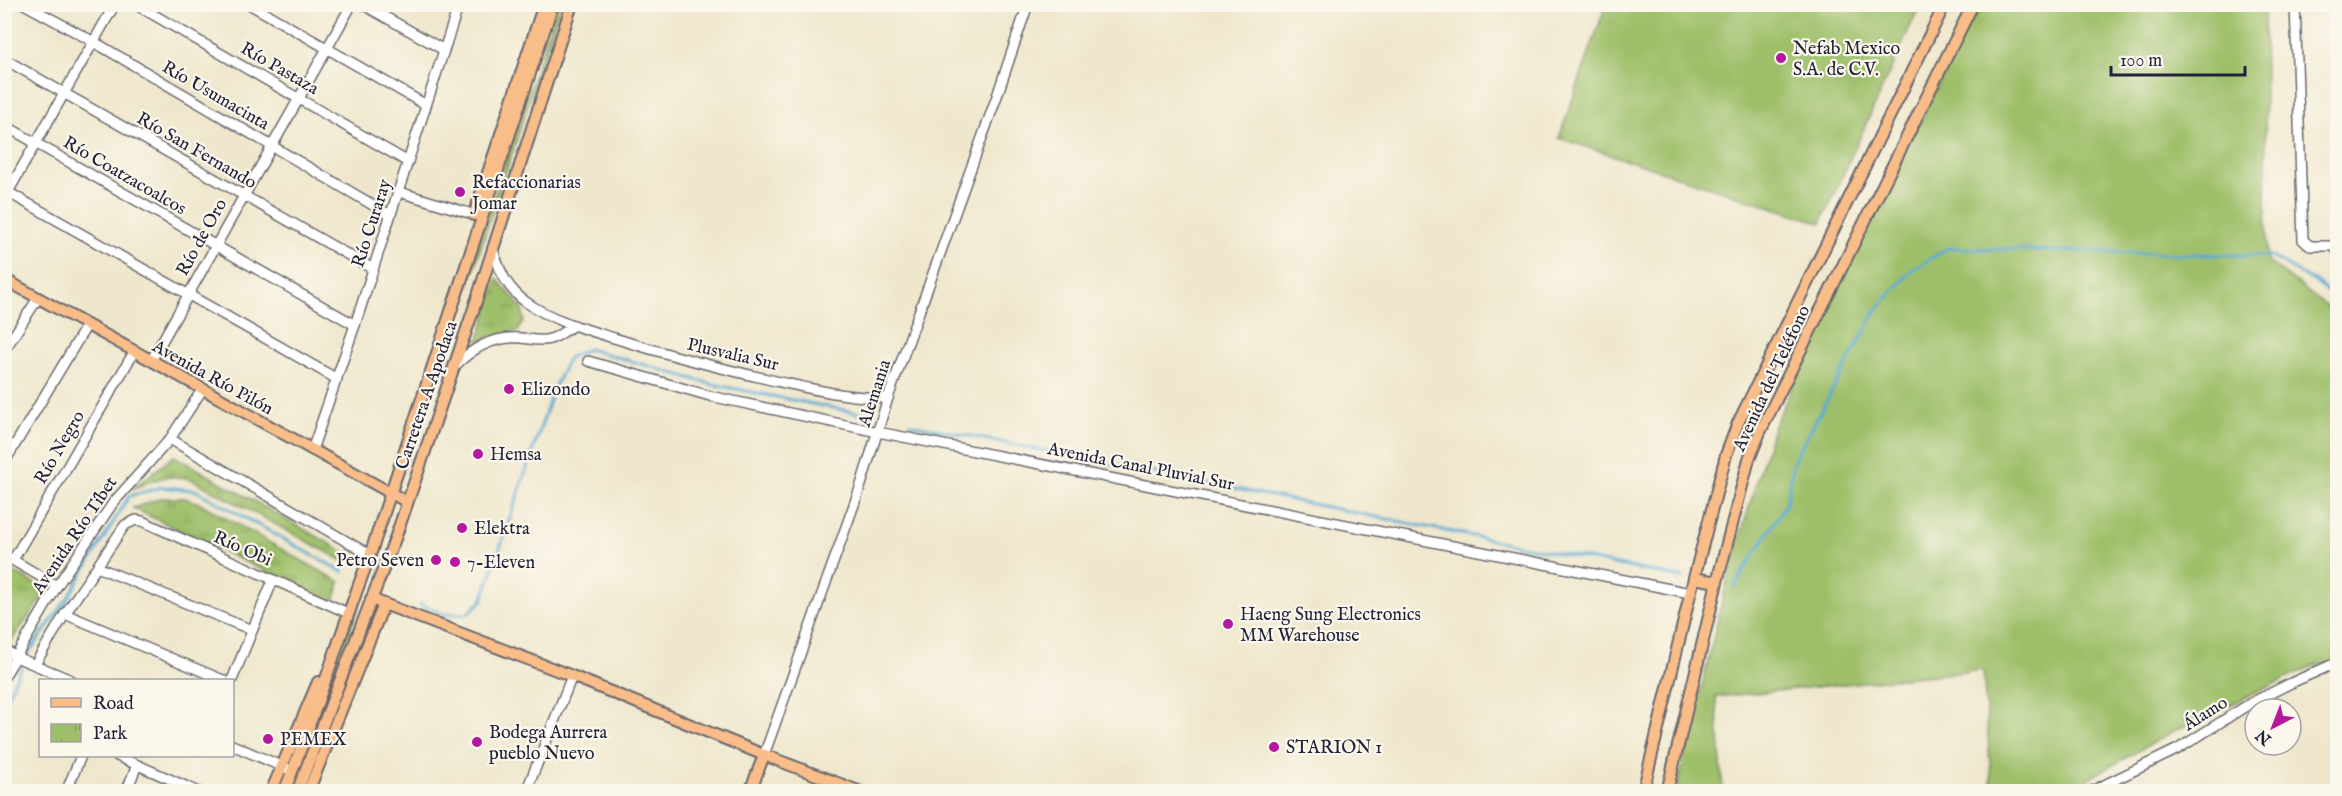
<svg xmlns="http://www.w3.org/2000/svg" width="2342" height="796" viewBox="0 0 2342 796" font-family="'IM FELL English',serif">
<defs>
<pattern id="park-tufts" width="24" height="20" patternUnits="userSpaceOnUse" patternTransform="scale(1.5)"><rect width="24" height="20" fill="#9ebf69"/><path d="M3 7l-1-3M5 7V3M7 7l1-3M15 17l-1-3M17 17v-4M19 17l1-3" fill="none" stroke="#809b58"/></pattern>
</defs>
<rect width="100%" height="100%" fill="#fbf7ec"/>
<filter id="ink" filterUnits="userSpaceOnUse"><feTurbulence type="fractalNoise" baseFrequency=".0167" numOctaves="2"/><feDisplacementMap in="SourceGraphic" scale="12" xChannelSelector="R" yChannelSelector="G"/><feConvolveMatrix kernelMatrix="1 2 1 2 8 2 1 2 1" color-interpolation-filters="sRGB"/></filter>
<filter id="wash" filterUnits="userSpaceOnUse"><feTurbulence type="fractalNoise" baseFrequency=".008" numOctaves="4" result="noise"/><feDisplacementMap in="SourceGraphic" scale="24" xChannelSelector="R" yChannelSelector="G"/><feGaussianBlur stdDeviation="1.35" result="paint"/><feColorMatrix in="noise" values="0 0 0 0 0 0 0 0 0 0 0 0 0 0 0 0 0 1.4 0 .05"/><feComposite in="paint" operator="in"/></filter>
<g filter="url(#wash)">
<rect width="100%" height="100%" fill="#efe7cc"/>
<g fill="#9ebf69" stroke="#607052" stroke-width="1.5">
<path d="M 1606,5 L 1606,4 L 1920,5 L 1821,223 L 1559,138 Z"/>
<path d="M 1979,5 L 2264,5 L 2267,261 L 2337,314 L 2338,639 L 2333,662 L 2311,667 L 2172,732 L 2067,791 L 1992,791 L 1983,670 L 1716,697 L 1723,791 L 1676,792 L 1729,573 L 1773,428 L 1870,219 Z"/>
</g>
<g fill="url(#park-tufts)" stroke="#607052" stroke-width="1.5">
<path d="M 557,5 L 561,5 L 439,375 L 429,396 L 401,477 Z"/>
<path d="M 2337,253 L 2338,253 L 2337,274 L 2322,254 Z"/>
<path d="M 497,279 L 522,308 L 524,321 L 518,331 L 489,337 L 478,342 Z"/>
<path d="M 174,456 L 350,555 L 347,563 L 191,479 C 166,473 155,480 132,489 Z"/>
<path d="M 161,498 L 185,498 L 201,504 L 340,582 L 333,604 L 133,508 Z"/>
<path d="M 388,516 L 351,629 L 351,640 L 290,792 Z"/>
<path d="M 4,566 L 47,591 L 9,644 L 5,641 Z"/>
</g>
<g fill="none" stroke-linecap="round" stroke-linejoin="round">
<g stroke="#57a9d2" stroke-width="3">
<path d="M 910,424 L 1683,578"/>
<path d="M 1734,587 L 1786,504 L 1794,460 L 1877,309 L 1912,270 L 1948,248 L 2270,256 L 2315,282 L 2338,300"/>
<path d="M 420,604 L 444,614 L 467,614 L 482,601 L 554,388 L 569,357 L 589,349 L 711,384 L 864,414"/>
<path d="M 4,703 L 28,653 L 68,598 L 129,496 L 162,487 L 195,490 L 343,572"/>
</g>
</g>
</g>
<g filter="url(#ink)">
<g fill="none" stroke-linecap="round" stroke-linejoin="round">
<defs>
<g id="minor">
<path d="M 24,4 L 94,42 L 390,215"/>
<path d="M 135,4 L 408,162"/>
<path d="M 249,4 L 426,105"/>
<path d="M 362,4 L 444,50"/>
<path d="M 2295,4 L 2303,240 L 2310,246 L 2338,246"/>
<path d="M 4,59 L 373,269"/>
<path d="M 4,125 L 355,325"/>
<path d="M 4,190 L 337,379"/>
<path d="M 399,192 L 479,216"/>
<path d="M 4,199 L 115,4"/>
<path d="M 493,249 C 499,270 507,289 526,302 C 551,320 585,329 614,338 C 665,354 715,367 767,379 C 807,388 847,398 888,398"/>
<path d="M 4,351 L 38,298"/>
<path d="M 151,361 L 352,4"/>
<path d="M 588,361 L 710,396 L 878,432 L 1690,593"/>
<path d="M 454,367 C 472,348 495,336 521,338 C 530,339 541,342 550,339 C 558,337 566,330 574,325"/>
<path d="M 170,439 L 370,555"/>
<path d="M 312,450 L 355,325 L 459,4"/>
<path d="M 4,463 L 87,325"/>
<path d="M 4,555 L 57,586"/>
<path d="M 13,560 L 134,352"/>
<path d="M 97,567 L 252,630"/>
<path d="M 65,614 L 223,680"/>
<path d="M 4,649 L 16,657 L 71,680"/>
<path d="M 35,664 L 65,614 L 125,525 L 136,520 L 142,521 L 348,613"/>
<path d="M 4,677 L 57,586 L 113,503 L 170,439 L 202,390"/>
<path d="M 232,680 L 273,580"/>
<path d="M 232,745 L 288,769"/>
<path d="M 764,755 L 860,488 L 888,398 L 996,99 L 1028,4"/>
<path d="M 117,756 L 199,792"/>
<path d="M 66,792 L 81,756"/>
<path d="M 126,792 L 137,765"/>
<path d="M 526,792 L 572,676"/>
<path d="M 2090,792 L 2178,749 L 2251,703 L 2291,683 L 2338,662"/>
</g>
<g id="major">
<path d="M 474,215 L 544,4"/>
<path d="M 4,279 L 407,502"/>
<path d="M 1694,578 L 1717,582"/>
<path d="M 371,599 L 572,676 L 764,755 L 861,792"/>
<path d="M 271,792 L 318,682"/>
<path d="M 284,792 C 316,714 340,633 370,555 L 553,4"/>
<path d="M 297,792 L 396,536 L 473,311 L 572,4"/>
<path d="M 308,792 L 384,604"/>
<path d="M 750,792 L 764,755"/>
<path d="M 1643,792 L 1694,578 L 1726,455 L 1738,423 L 1945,4"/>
<path d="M 1667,792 L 1717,582 L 1749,459 L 1760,432 L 1973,4"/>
</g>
</defs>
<use href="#minor" stroke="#6a676e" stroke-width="12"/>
<use href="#major" stroke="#6a676e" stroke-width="14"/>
<use href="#minor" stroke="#fff" stroke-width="9"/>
<use href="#major" stroke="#f8bd89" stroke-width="10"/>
</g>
</g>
<g fill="#b5179e" stroke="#fbf7ec" stroke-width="2">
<circle cx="1781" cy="58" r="6"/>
<circle cx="460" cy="192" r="6"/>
<circle cx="509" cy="389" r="6"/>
<circle cx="478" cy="454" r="6"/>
<circle cx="462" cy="528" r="6"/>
<circle cx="436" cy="560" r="6"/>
<circle cx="455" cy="562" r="6"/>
<circle cx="1228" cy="624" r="6"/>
<circle cx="268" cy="739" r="6"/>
<circle cx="477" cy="742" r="6"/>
<circle cx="1274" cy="747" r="6"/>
</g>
<g text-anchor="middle" stroke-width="4.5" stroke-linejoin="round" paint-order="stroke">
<g font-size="18" fill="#22223b" stroke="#fbf7ec" text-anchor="start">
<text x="1793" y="54">Nefab Mexico<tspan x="1793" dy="21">S.A. de C.V.</tspan></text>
<text x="472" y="188">Refaccionarias<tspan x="472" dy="21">Jomar</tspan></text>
<text x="521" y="395">Elizondo</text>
<text x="490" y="460">Hemsa</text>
<text x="474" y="534">Elektra</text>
<text x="424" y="566" text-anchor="end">Petro Seven</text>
<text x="467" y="568">7-Eleven</text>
<text x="1240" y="620">Haeng Sung Electronics<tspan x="1240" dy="21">MM Warehouse</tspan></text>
<text x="489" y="738">Bodega Aurrera<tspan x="489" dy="21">pueblo Nuevo</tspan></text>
<text x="280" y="745">PEMEX</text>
<text x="1286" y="753">STARION 1</text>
</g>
<g font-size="18" fill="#22223b" stroke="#fbf7ec">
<text transform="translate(280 68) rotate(30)" y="6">Río Pastaza</text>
<text transform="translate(216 95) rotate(30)" y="6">Río Usumacinta</text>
<text transform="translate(197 150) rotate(30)" y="6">Río San Fernando</text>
<text transform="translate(125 175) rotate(30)" y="6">Río Coatzacoalcos</text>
<text transform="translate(371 223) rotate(-72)" y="6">Río Curaray</text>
<text transform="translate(201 237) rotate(-61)" y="6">Río de Oro</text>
<text transform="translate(733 354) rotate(13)" y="6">Plusvalia Sur</text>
<text transform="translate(213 377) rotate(29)" y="6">Avenida Río Pilón</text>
<text transform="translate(1771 378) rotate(-65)" y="6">Avenida del Teléfono</text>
<text transform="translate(874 393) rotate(-72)" y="6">Alemania</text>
<text transform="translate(426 395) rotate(-71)" y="6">Carretera A Apodaca</text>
<text transform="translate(59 447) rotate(-60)" y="6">Río Negro</text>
<text transform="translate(1141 466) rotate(11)" y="6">Avenida Canal Pluvial Sur</text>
<text transform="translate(74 535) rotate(-56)" y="6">Avenida Río Tíbet</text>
<text transform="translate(243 548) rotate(24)" y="6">Río Obi</text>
<text transform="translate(2205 713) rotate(-32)" y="6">Álamo</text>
</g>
</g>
<rect width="2342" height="796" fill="none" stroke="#fbf7ec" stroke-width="24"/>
<rect x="39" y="679" width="195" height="78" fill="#fbf7ec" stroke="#a4a2a5" stroke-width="1.5"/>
<rect x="51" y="698" width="30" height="9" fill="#f8bd89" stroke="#a4a2a5" stroke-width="1.5"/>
<text x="93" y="709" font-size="18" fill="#22223b">Road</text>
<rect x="51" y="724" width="30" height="18" fill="url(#park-tufts)" stroke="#a4a2a5" stroke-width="1.5"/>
<text x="93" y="739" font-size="18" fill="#22223b">Park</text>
<g transform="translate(2273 727) rotate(222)"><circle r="28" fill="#fbf7ec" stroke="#a4a2a5" stroke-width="1.5"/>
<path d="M0-4.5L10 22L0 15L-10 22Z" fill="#b5179e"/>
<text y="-9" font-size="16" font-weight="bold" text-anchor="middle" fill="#22223b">N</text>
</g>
<path d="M2111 66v9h134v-9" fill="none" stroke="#22223b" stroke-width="3"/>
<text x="2120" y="66" font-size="18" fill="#22223b" stroke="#fbf7ec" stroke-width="4.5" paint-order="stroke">100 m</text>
</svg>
